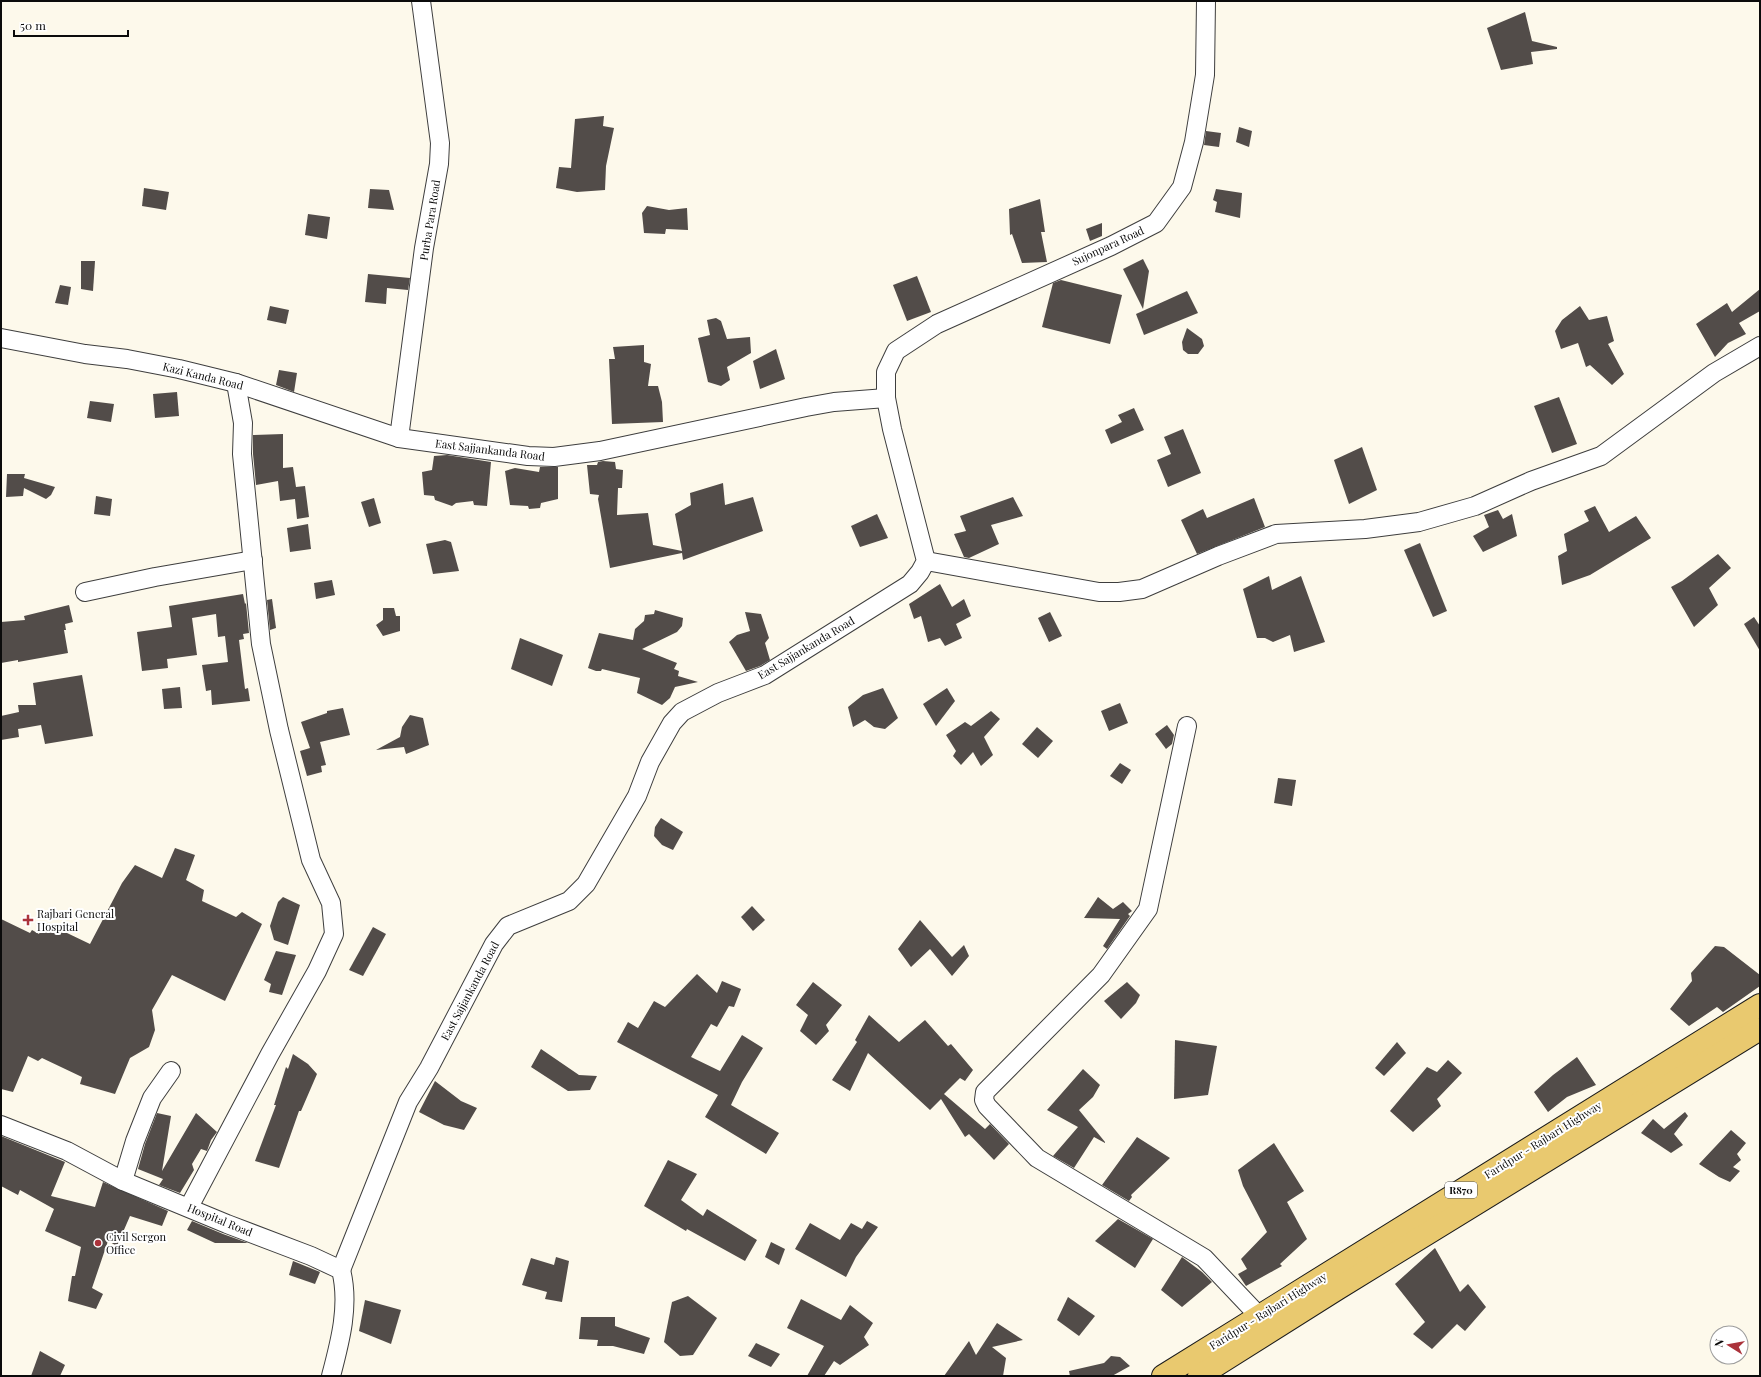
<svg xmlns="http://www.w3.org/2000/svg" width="1761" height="1377" viewBox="0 0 1761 1377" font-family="'Playfair Display',serif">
<rect width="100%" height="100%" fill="#fdf9eb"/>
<g fill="#524c49">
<path d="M 1525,12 L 1532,41 L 1557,47 L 1557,49 L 1531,52 L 1533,64 L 1501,70 L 1487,28 Z"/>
<path d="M 604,116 L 603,126 L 614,128 L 606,166 L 605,190 L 577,192 L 556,188 L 559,167 L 571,168 L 575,119 Z"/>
<path d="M 1239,127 L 1252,131 L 1249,147 L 1236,142 Z"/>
<path d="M 1206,131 L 1221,133 L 1219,147 L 1204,145 Z"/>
<path d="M 144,188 L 169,192 L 166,210 L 142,206 Z"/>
<path d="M 370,189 L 389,190 L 394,210 L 368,208 Z"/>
<path d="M 1216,189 L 1242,193 L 1240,218 L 1215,212 L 1217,202 L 1213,200 Z"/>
<path d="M 1040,199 L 1045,232 L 1041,232 L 1047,262 L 1022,263 L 1012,234 L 1010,235 L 1009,209 Z"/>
<path d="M 647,206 L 669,210 L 687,208 L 688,230 L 666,229 L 665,234 L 644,233 L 642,213 Z"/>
<path d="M 308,214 L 330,217 L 327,239 L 305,235 Z"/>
<path d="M 1102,223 L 1102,236 L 1090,241 L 1086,229 Z"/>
<path d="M 1143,259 L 1149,271 L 1143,309 L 1123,269 Z"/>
<path d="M 81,261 L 95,261 L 93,291 L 81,289 Z"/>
<path d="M 368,274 L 410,278 L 408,290 L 387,288 L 386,304 L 365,302 Z"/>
<path d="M 917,276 L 931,312 L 907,321 L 893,285 Z"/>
<path d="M 1061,280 L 1122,295 L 1110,344 L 1042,327 L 1053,283 Z"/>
<path d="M 60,285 L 71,287 L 68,305 L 55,303 Z"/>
<path d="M 1760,289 L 1760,311 L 1739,323 L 1746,334 L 1728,343 L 1715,357 L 1696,324 L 1727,303 L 1732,312 Z"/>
<path d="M 1187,291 L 1198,313 L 1144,335 L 1136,314 Z"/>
<path d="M 270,306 L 289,310 L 286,324 L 267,320 Z"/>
<path d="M 1580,306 L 1589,320 L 1607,316 L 1614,341 L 1608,344 L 1624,374 L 1612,385 L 1590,365 L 1586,367 L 1578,343 L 1561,349 L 1555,331 L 1562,320 Z"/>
<path d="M 716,318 L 721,321 L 727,339 L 750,337 L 751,353 L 727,367 L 730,380 L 721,386 L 708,382 L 698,338 L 710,335 L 707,320 Z"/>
<path d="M 1187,328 L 1202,339 L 1204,346 L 1198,354 L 1188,354 L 1183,350 L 1182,342 Z"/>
<path d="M 644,345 L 644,362 L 651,364 L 648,386 L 658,386 L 662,402 L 663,422 L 612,424 L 609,359 L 615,359 L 613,347 Z"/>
<path d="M 776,349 L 785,379 L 760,389 L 753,361 Z"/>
<path d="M 279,370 L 297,373 L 294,392 L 276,385 Z"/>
<path d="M 177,392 L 179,416 L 155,418 L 153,394 Z"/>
<path d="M 1559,397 L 1577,444 L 1552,453 L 1534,406 Z"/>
<path d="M 90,401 L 114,404 L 111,422 L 87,418 Z"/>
<path d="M 1134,408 L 1144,430 L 1111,444 L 1105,430 L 1122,422 L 1118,415 Z"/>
<path d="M 1183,429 L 1201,473 L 1168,487 L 1157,460 L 1171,454 L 1164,437 Z"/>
<path d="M 283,434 L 283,468 L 293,467 L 296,487 L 305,486 L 309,517 L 297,519 L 295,499 L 280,501 L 278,481 L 256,485 L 253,454 L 253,435 Z"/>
<path d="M 1362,447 L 1377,490 L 1349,504 L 1334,460 Z"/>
<path d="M 447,455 L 491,462 L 487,506 L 474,505 L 473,501 L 456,503 L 452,506 L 435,500 L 434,496 L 424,495 L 422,472 L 432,470 L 434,456 Z"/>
<path d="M 603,461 L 615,462 L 616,469 L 623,470 L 622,488 L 618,488 L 617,515 L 648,513 L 653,545 L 682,551 L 675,514 L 691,505 L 690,493 L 723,483 L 725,505 L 753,497 L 763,531 L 683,560 L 682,553 L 610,568 L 598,499 L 599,495 L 590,494 L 587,465 L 597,465 L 598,462 Z"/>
<path d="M 540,467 L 558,467 L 558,499 L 541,503 L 540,508 L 529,509 L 528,506 L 510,505 L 505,471 L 515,468 L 539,472 Z"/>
<path d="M 7,474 L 25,474 L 24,478 L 55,487 L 51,495 L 46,499 L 24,488 L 23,496 L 6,497 Z"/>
<path d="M 96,496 L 112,499 L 110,516 L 94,514 Z"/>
<path d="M 1013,497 L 1023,516 L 991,525 L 999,544 L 969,558 L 964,557 L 954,534 L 966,531 L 960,516 Z"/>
<path d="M 374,498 L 381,523 L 369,527 L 361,502 Z"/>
<path d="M 1254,498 L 1265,527 L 1197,554 L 1181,520 L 1203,509 L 1207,518 Z"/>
<path d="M 1595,506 L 1609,532 L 1636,516 L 1651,538 L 1590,575 L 1562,585 L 1558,556 L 1567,551 L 1564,534 L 1589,521 L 1584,511 Z"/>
<path d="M 1498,510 L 1503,519 L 1512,514 L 1517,536 L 1483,552 L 1473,536 L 1489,527 L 1484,515 Z"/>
<path d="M 877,514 L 888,538 L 860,547 L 851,526 Z"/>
<path d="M 308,524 L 311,549 L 290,552 L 287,528 Z"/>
<path d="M 445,540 L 451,542 L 459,571 L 433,574 L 426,544 Z"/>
<path d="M 1420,543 L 1447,611 L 1433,617 L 1404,550 Z"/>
<path d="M 1718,554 L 1731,568 L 1709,588 L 1718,605 L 1694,627 L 1671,587 L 1682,581 Z"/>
<path d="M 1269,576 L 1272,590 L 1301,576 L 1325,642 L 1294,652 L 1290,635 L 1273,642 L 1265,638 L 1257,638 L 1243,589 Z"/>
<path d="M 332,580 L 335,595 L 316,599 L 314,583 Z"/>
<path d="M 940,584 L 952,607 L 964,599 L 971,616 L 956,624 L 962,638 L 945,646 L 940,638 L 928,642 L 921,616 L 914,619 L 909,604 Z"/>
<path d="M 243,594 L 245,604 L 246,603 L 249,633 L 243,634 L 244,639 L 239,640 L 245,689 L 248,688 L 250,701 L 212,705 L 211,690 L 206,691 L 202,665 L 228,662 L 225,636 L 218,637 L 216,614 L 192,618 L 197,655 L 167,659 L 168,668 L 142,671 L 137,632 L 172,627 L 169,606 Z"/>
<path d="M 272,599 L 276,628 L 270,630 L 267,600 Z"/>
<path d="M 69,605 L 73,622 L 65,624 L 66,630 L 64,630 L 68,653 L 18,662 L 18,660 L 1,663 L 1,622 L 25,620 L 24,616 Z"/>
<path d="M 383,608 L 394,608 L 396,616 L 400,616 L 400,631 L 383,636 L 376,625 L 383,620 Z"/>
<path d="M 655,610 L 683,618 L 682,626 L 677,632 L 642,649 L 677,663 L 674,669 L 679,671 L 678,676 L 698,682 L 675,687 L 670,698 L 662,705 L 637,693 L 640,678 L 602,669 L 601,671 L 596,671 L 588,668 L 599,633 L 633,640 L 635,629 L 644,621 L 645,615 L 654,614 Z"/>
<path d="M 745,612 L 761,614 L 769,638 L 765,643 L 770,660 L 760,666 L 746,671 L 729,642 L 737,635 L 750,631 Z"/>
<path d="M 1050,612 L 1062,636 L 1049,642 L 1038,618 Z"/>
<path d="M 1754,617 L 1760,626 L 1760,651 L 1744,624 Z"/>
<path d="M 520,638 L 563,655 L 552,686 L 511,669 Z"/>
<path d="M 82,675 L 93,736 L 45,744 L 41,725 L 18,729 L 19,737 L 1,740 L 1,716 L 19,712 L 18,705 L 36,705 L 33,683 Z"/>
<path d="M 180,687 L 182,708 L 164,709 L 162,689 Z"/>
<path d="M 883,688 L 898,718 L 885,729 L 874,727 L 865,720 L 853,727 L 848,707 L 863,695 Z"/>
<path d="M 947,688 L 955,701 L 936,726 L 923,704 Z"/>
<path d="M 1120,703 L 1128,723 L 1109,731 L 1101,711 Z"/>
<path d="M 343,708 L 350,735 L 320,742 L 326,765 L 321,766 L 322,772 L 307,776 L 300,751 L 310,748 L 301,722 L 327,713 L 327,711 Z"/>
<path d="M 991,711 L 1000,719 L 984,737 L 993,755 L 981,766 L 973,752 L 961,765 L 953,756 L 956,751 L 946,735 L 965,722 L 971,726 Z"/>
<path d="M 410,715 L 423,718 L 429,745 L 406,754 L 404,747 L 376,750 L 400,737 L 402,727 Z"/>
<path d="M 1167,725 L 1174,735 L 1172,744 L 1166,749 L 1155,734 Z"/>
<path d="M 1037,727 L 1053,741 L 1038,758 L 1022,744 Z"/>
<path d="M 1120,763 L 1131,770 L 1122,784 L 1110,776 Z"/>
<path d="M 1278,778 L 1296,780 L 1292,806 L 1274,803 Z"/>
<path d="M 661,818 L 683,832 L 673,850 L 662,845 L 654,836 L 655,827 Z"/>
<path d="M 175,848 L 195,855 L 186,880 L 204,890 L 202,901 L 236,917 L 242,912 L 262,924 L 225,1001 L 172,975 L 152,1010 L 155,1030 L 149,1047 L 130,1058 L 115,1094 L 80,1084 L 82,1077 L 42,1058 L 38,1061 L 28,1056 L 13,1092 L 1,1089 L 1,919 L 30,933 L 32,930 L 39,934 L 44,922 L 90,944 L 122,883 L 135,865 L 162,878 Z"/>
<path d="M 283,897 L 300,905 L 288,945 L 274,940 L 270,926 L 278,902 Z"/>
<path d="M 1098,897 L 1113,909 L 1123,902 L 1132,911 L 1128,914 L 1130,916 L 1107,949 L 1103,946 L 1120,919 L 1084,918 Z"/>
<path d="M 752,906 L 765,920 L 753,931 L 741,917 Z"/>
<path d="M 920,920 L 952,957 L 964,945 L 969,956 L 952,976 L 930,949 L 911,967 L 898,949 Z"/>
<path d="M 373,927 L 386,934 L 363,976 L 349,970 Z"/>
<path d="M 1715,946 L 1724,947 L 1760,975 L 1760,986 L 1723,1012 L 1717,1007 L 1689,1026 L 1670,1009 L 1692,981 L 1691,973 Z"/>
<path d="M 276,951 L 296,955 L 282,995 L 269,992 L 271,984 L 264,980 Z"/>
<path d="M 697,974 L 717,993 L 722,981 L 741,989 L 734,1007 L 729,1006 L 717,1027 L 711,1024 L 691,1057 L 720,1071 L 742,1035 L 763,1048 L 742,1082 L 731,1105 L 779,1133 L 766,1154 L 705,1117 L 718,1095 L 617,1042 L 628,1022 L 638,1028 L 654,1001 L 665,1007 Z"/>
<path d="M 813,982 L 842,1005 L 826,1025 L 829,1031 L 816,1045 L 800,1031 L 808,1015 L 796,1005 Z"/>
<path d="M 1127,982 L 1140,995 L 1136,1003 L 1121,1019 L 1104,1001 Z"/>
<path d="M 869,1015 L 899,1042 L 925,1020 L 948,1046 L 951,1044 L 973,1070 L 965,1081 L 960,1078 L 944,1094 L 985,1129 L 990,1124 L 1009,1144 L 994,1160 L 969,1134 L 965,1137 L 941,1099 L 930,1110 L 868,1053 L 850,1091 L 832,1080 L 857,1042 L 855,1040 Z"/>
<path d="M 1175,1040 L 1217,1046 L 1208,1095 L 1174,1099 Z"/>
<path d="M 1397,1042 L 1406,1053 L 1384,1076 L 1375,1068 Z"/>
<path d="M 541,1049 L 579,1075 L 597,1076 L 590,1090 L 568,1091 L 531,1067 Z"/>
<path d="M 293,1054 L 308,1064 L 317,1074 L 301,1111 L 299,1111 L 279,1168 L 255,1161 L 276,1105 L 274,1105 L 286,1067 L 288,1069 Z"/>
<path d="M 1577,1057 L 1596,1085 L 1567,1097 L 1548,1112 L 1534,1092 L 1553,1075 Z"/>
<path d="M 1448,1060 L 1462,1073 L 1437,1099 L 1441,1106 L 1413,1132 L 1390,1111 L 1427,1067 L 1437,1072 Z"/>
<path d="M 1083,1069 L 1100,1085 L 1093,1097 L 1079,1110 L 1105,1142 L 1105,1143 L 1094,1137 L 1074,1168 L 1053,1156 L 1078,1127 L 1047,1110 Z"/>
<path d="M 435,1081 L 461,1101 L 477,1108 L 464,1130 L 444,1125 L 419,1112 Z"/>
<path d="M 1685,1112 L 1688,1116 L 1674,1134 L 1683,1145 L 1671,1153 L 1641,1133 L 1653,1119 L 1664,1129 Z"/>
<path d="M 157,1113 L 171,1116 L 162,1171 L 196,1113 L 217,1132 L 211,1140 L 207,1151 L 201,1149 L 192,1164 L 194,1170 L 180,1193 L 159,1185 L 163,1179 L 138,1169 L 145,1144 Z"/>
<path d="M 1731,1130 L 1746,1143 L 1737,1154 L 1741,1160 L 1733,1167 L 1740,1171 L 1730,1182 L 1719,1177 L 1699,1164 Z"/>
<path d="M 1,1136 L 65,1162 L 51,1196 L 95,1207 L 103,1182 L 168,1211 L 162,1226 L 130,1216 L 117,1246 L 108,1241 L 92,1288 L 103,1294 L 96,1309 L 68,1301 L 72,1276 L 75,1276 L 81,1247 L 45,1231 L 54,1209 L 20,1190 L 18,1195 L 1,1186 Z"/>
<path d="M 1137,1137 L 1170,1158 L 1131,1195 L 1132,1197 L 1129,1201 L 1102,1185 Z"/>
<path d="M 1274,1143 L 1304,1191 L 1287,1202 L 1307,1239 L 1280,1264 L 1282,1266 L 1246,1286 L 1238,1274 L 1247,1269 L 1241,1259 L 1267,1232 L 1243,1186 L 1238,1170 Z"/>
<path d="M 668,1160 L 697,1174 L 681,1200 L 703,1216 L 707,1209 L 757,1240 L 745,1261 L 687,1229 L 686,1231 L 644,1206 Z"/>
<path d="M 1118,1219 L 1153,1239 L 1135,1268 L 1095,1241 Z"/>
<path d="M 192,1221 L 223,1234 L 248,1243 L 215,1243 L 187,1230 Z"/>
<path d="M 867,1221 L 878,1227 L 856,1257 L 846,1277 L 795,1249 L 810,1223 L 840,1240 L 851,1223 L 862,1229 Z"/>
<path d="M 771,1242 L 785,1249 L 779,1265 L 765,1257 Z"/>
<path d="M 1435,1248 L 1460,1292 L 1468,1284 L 1486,1307 L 1465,1331 L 1457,1324 L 1432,1349 L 1413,1334 L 1425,1322 L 1395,1284 Z"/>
<path d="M 556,1257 L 569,1261 L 562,1302 L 545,1299 L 547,1292 L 522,1285 L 531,1258 L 554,1265 Z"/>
<path d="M 1182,1257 L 1202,1272 L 1212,1282 L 1182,1307 L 1161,1290 Z"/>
<path d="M 293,1261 L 320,1272 L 315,1284 L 289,1275 Z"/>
<path d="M 688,1296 L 717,1318 L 693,1355 L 680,1356 L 664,1342 L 672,1302 Z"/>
<path d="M 1068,1297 L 1095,1316 L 1079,1336 L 1057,1320 Z"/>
<path d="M 801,1299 L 841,1320 L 850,1305 L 873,1323 L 864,1337 L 869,1345 L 840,1365 L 834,1361 L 824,1376 L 807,1376 L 824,1346 L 787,1328 Z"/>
<path d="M 365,1300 L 401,1310 L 391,1344 L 359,1331 Z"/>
<path d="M 581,1317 L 615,1317 L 615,1326 L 650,1338 L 644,1354 L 613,1346 L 597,1346 L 598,1340 L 579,1339 Z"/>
<path d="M 997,1323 L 1023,1340 L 992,1347 L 1006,1358 L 1003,1376 L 944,1376 L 969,1341 L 976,1355 Z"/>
<path d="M 756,1343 L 780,1354 L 771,1367 L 748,1356 Z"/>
<path d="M 40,1351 L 65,1365 L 60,1376 L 31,1376 Z"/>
<path d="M 1111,1356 L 1120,1357 L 1130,1366 L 1112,1376 L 1070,1376 L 1069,1371 L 1104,1363 Z"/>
</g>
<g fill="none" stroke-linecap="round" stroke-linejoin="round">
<defs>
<g id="minor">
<path d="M 1,338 L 85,354 L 127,359 L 179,369 L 236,383 L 399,438 L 528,456 L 554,457 L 600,451 L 806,407 L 834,402 L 886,398"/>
<path d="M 399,438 L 424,248 L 439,164 L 440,143 L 421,1"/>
<path d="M 926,561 L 1099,592 L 1119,592 L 1142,589 L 1218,556 L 1276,534 L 1365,529 L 1419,522 L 1475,506 L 1531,481 L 1601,456 L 1714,373 L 1760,346"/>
<path d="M 85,592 L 155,577 L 253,560"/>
<path d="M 1187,726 L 1148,909 L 1101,975 L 985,1092 L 984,1100 L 987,1106 L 1037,1158 L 1204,1258 L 1259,1316"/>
<path d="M 1,1125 L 67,1151 L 123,1181 L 227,1224 L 311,1256 L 341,1270 C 350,1305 340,1342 331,1376"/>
<path d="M 123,1181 L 135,1141 L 152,1098 L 171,1071"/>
<path d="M 189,1207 L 270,1054 L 317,971 L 334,934 L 331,903 L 311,860 L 279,730 L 261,644 L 242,454 L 243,423 L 236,383"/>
<path d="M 341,1270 L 408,1102 L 429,1068 L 494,944 L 508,926 L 569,901 L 586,884 L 637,796 L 650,762 L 672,723 L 682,712 L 718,693 L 765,675 L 910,584 L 920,572 L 926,561 L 892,429 L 886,398 L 886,372 L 896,351 L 937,324 L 1111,246 L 1156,223 L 1182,187 L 1194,142 L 1205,75 L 1206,1"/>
</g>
<g id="primary">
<path d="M 1163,1376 L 1760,1005"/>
<path d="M 1199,1376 L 1337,1289 L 1760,1029"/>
</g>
</defs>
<use href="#minor" stroke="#3e3e3e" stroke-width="20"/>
<use href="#primary" stroke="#1c1c1c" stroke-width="24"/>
<use href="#minor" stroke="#fff" stroke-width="18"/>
<use href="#primary" stroke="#e9c96f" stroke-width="22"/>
</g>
<g fill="#ab333b" stroke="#fff" stroke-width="1.5">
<path d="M26 914h4v4h4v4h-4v4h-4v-4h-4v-4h4z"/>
<circle cx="98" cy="1243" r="4"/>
</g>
<g text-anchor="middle" stroke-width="4" stroke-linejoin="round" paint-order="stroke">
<rect fill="#fff" stroke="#545454" stroke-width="1" x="1445" y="1182" width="32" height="16" rx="3"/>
<g font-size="10" font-weight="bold" fill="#0b0b0b">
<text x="1461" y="1194">R870</text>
</g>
<g font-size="11" fill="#0b0b0b" stroke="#fff">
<text transform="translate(430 220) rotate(-81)" y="4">Purba Para Road</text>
<text transform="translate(1108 246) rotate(-25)" y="4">Sujonpara Road</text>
<text transform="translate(203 376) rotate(14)" y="4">Kazi Kanda Road</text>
<text transform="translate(490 450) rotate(7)" y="4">East Sajjankanda Road</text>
<text transform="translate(806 648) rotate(-31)" y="4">East Sajjankanda Road</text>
<text transform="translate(470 991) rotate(-62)" y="4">East Sajjankanda Road</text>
<text transform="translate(1543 1140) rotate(-32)" y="4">Faridpur - Rajbari Highway</text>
<text transform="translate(220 1220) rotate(22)" y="4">Hospital Road</text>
<text transform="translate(1268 1311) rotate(-32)" y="4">Faridpur - Rajbari Highway</text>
</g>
<g font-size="11" fill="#0b0b0b" stroke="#fff" text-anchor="start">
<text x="37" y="918">Rajbari General<tspan x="37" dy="13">Hospital</tspan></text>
<text x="106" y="1241">Civil Sergon<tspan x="106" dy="13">Office</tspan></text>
</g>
</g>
<rect width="1761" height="1377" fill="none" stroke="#0b0b0b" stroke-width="4"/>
<g transform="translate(1729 1345) rotate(281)"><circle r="19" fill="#ffffff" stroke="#9d9d9d"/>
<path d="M0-3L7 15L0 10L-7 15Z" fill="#ab333b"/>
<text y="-6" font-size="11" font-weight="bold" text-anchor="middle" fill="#0b0b0b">N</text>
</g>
<path d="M14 30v6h114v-6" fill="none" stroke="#0b0b0b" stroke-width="2"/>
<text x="20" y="30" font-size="12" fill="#0b0b0b" stroke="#ffffff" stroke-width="3" paint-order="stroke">50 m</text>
</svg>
